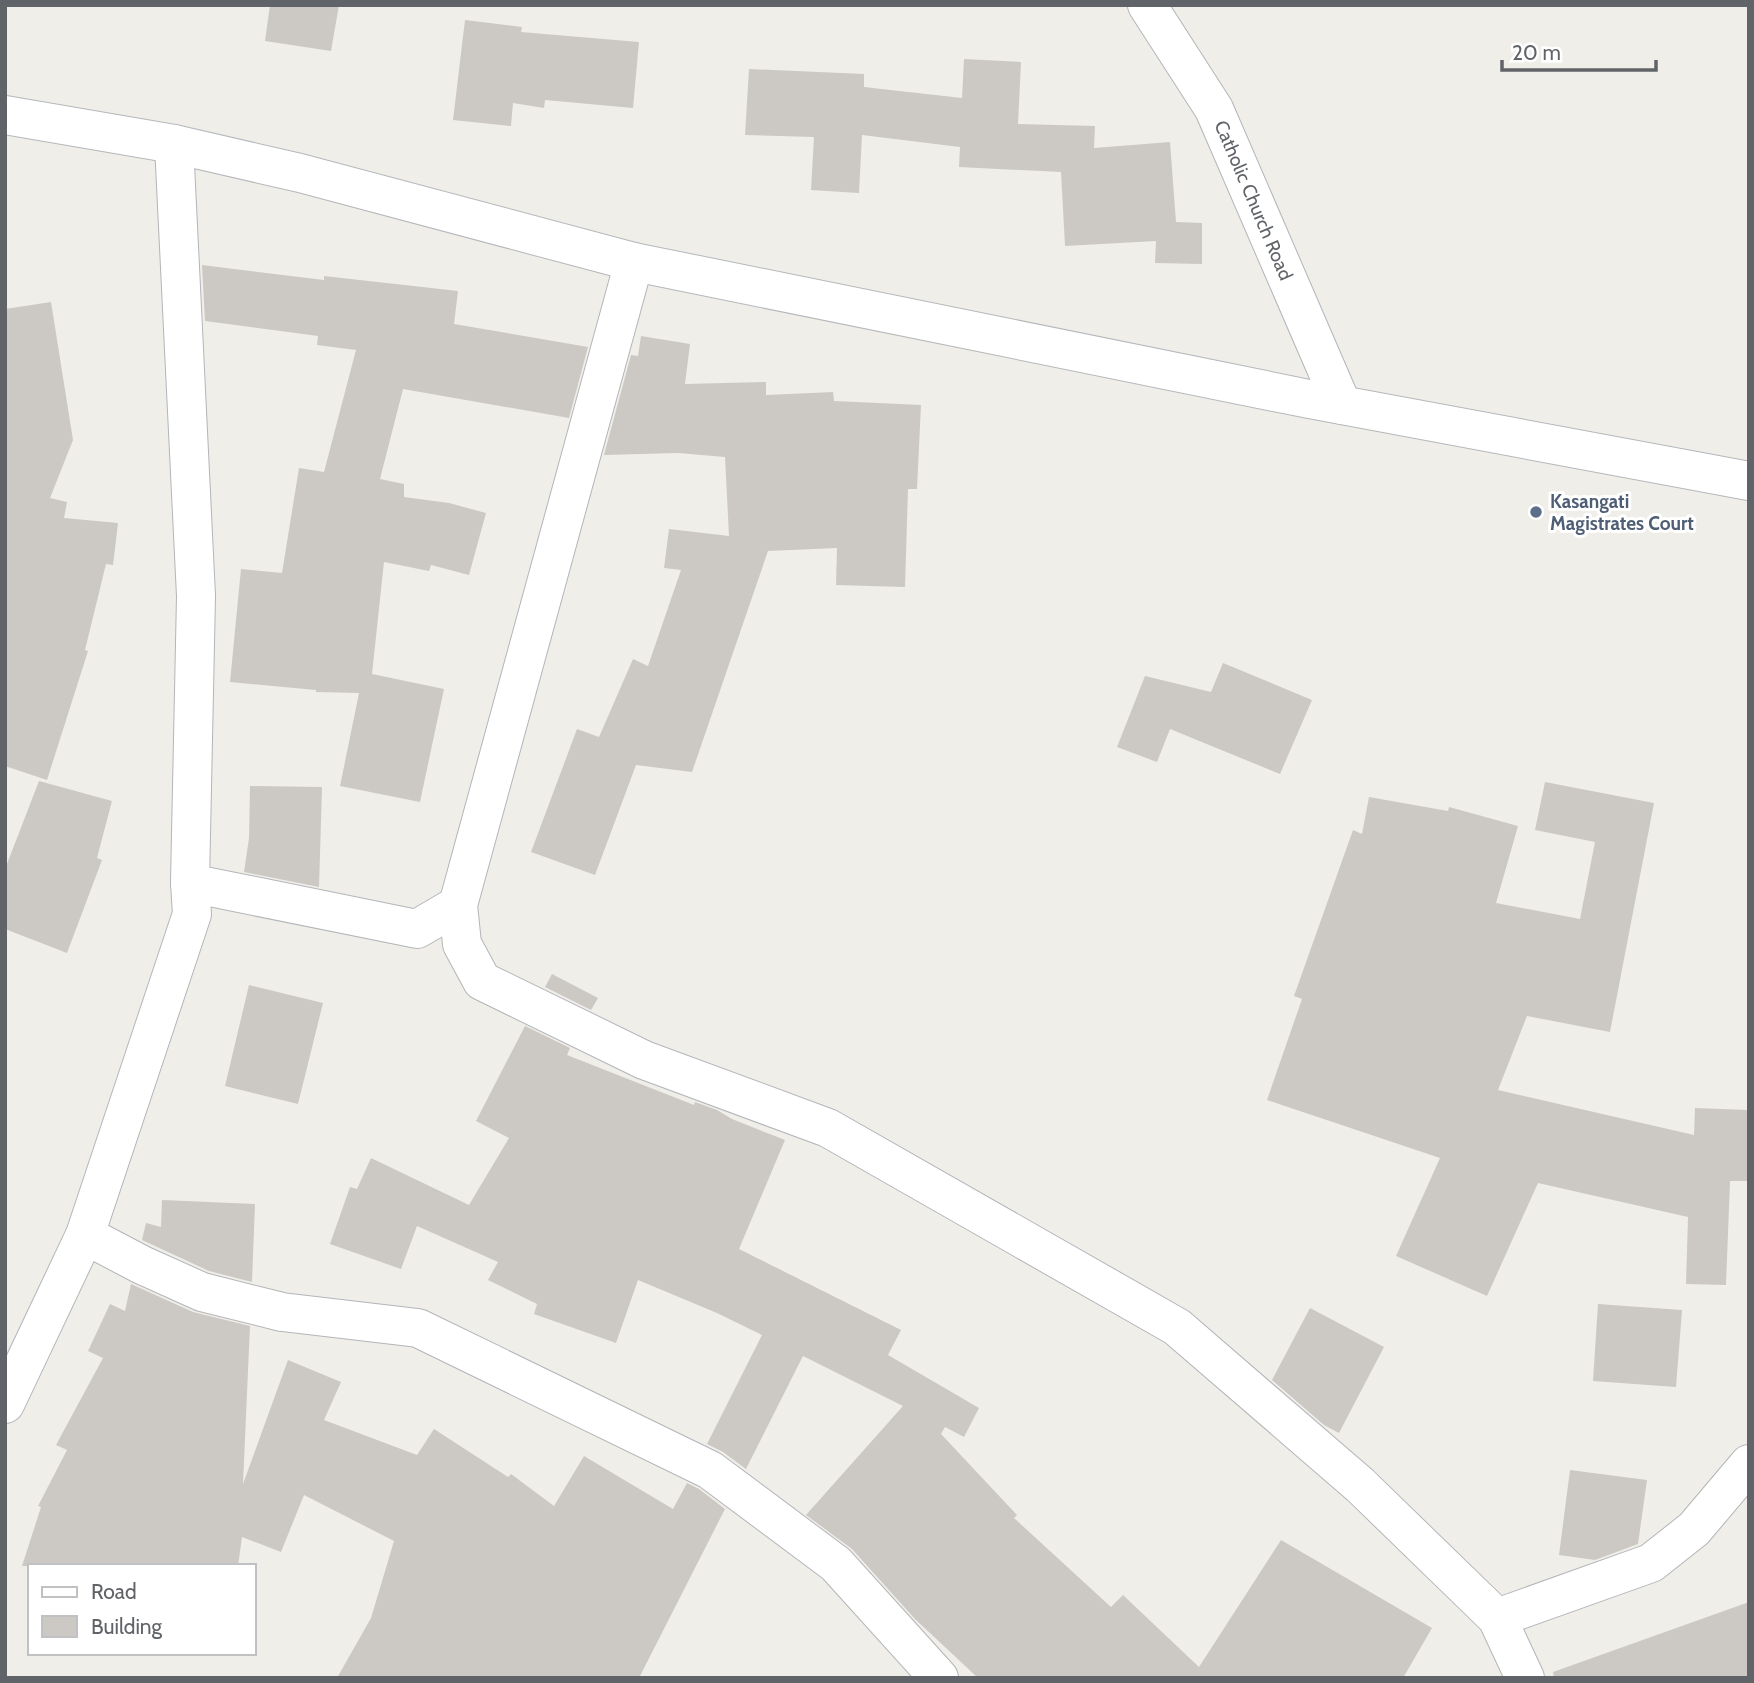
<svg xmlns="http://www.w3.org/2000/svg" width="1754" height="1683" viewBox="0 0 1754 1683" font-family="Cabin,sans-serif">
<rect width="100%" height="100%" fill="#f0eee9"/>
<g fill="#ccc9c5">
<path d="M 270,5 L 339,5 L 331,51 L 265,41 Z"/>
<path d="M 465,20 L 522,27 L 521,32 L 639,42 L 633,108 L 545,100 L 544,108 L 513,103 L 511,126 L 453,120 Z"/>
<path d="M 964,59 L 1021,62 L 1018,124 L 1095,126 L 1094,148 L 1170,142 L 1176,222 L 1202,223 L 1202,264 L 1155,263 L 1156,241 L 1065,246 L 1061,172 L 959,167 L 960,147 L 862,135 L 859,193 L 811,190 L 814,137 L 745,135 L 749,69 L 864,74 L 864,87 L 962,98 Z"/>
<path d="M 202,265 L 324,280 L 324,276 L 458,291 L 454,324 L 588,347 L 569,418 L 403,389 L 380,479 L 404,484 L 404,497 L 449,503 L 486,513 L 469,575 L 431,565 L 429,571 L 384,562 L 372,674 L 444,689 L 420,802 L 340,786 L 359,693 L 316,692 L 316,690 L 230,682 L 241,569 L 282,573 L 299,468 L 324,472 L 356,350 L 317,345 L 318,336 L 205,321 Z"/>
<path d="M 51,302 L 73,440 L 50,498 L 67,502 L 64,518 L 118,523 L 113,565 L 106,564 L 85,650 L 88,651 L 47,780 L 5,766 L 5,309 Z"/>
<path d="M 641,336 L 690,344 L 685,384 L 766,382 L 766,395 L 833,392 L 834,401 L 921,405 L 917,489 L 908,489 L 905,587 L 836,585 L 837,548 L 768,551 L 692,772 L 636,765 L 595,875 L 531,852 L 577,729 L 599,737 L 633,659 L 648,666 L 681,570 L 664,568 L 669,529 L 729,536 L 725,457 L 678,453 L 604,455 L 631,355 L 638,356 Z"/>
<path d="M 1223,663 L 1312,700 L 1280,774 L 1170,729 L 1157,762 L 1117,747 L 1145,676 L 1211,692 Z"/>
<path d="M 39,781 L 112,801 L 97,858 L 102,860 L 67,953 L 5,929 L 5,869 Z"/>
<path d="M 1545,782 L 1654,803 L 1610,1032 L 1527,1016 L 1498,1090 L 1694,1135 L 1695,1108 L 1749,1110 L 1749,1181 L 1730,1181 L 1726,1285 L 1686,1284 L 1688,1217 L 1538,1183 L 1487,1296 L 1396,1256 L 1440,1158 L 1267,1100 L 1302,999 L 1294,996 L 1353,830 L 1362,834 L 1369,797 L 1448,811 L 1449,807 L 1518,826 L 1496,903 L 1580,919 L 1595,842 L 1535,830 Z"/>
<path d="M 250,786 L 322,787 L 319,887 L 244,872 L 249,838 Z"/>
<path d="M 552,974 L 598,998 L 591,1010 L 545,987 Z"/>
<path d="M 249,985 L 323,1003 L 298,1104 L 225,1086 Z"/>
<path d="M 525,1026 L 570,1048 L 567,1055 L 694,1105 L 695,1102 L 717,1110 L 732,1119 L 785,1140 L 739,1249 L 901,1330 L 888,1355 L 979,1408 L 964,1437 L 945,1427 L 941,1434 L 1017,1515 L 1014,1518 L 1111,1607 L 1123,1595 L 1199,1667 L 1281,1540 L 1432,1628 L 1403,1678 L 978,1678 L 915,1619 L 852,1549 L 806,1515 L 903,1406 L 803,1356 L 746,1469 L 723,1452 L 707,1444 L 762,1335 L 717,1313 L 638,1280 L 616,1343 L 534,1314 L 537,1304 L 488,1280 L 498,1262 L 417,1226 L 401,1269 L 330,1244 L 350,1187 L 357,1189 L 371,1158 L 469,1205 L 509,1138 L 476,1121 Z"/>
<path d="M 162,1200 L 255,1204 L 252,1282 L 209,1271 L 142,1240 L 146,1223 L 161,1227 Z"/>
<path d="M 131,1284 L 193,1312 L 250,1326 L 243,1484 L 288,1360 L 341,1382 L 324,1420 L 417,1455 L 434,1429 L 508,1477 L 511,1474 L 554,1506 L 584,1456 L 673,1509 L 687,1483 L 699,1489 L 725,1509 L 639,1678 L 337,1678 L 371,1618 L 394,1541 L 304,1495 L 281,1552 L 242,1537 L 238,1566 L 22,1566 L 41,1507 L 38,1506 L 67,1450 L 56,1445 L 103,1358 L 88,1351 L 110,1304 L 125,1311 Z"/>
<path d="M 1598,1304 L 1682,1310 L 1676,1387 L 1593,1381 Z"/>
<path d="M 1310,1308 L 1384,1347 L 1339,1433 L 1324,1425 L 1272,1380 Z"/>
<path d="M 1570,1470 L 1647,1480 L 1638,1544 L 1595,1560 L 1559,1555 Z"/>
<path d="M 1749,1602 L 1749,1678 L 1554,1678 L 1553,1672 Z"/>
</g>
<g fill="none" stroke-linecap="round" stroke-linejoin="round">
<defs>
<g id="street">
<path d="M 1147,5 L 1214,109 L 1342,405"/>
<path d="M 634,262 L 458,905 L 462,944 L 482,981 L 644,1060 L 828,1128 L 1177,1327 L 1360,1485 L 1497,1618 L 1525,1678"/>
<path d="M 190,883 L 417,929 L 458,905"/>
<path d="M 85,1235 L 142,1265 L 202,1292 L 282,1312 L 418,1328 L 710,1470 L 836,1564 L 939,1678"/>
<path d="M 5,1404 L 85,1235 L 192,914 L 190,883 L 196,596 L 174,144"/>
<path d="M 1497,1618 L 1651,1563 L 1694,1529 L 1749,1464"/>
</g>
<path id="secondary" d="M 5,115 L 174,144 L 300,173 L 634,262 L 1309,399 L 1749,481"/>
</defs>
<use href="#street" stroke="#b3b5b9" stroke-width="40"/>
<use href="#secondary" stroke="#b5b7bb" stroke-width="40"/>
<use href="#street" stroke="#fff" stroke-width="38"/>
<use href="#secondary" stroke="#fff" stroke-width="38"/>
</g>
<circle fill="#5c6f8a" stroke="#fff" stroke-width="2.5" cx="1536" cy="512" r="7"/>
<g text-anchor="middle" stroke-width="6" stroke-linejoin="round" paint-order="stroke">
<g font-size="19" fill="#606367" stroke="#fff">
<text transform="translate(1254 200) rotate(67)" y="7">Catholic Church Road</text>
</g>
<g font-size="19" font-weight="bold" fill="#4e5e75" stroke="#fff" text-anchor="start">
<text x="1550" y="508">Kasangati<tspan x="1550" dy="22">Magistrates Court</tspan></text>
</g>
</g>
<rect width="1754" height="1683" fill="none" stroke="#606367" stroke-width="14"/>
<rect x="28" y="1564" width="228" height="91" fill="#ffffff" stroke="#bfc1c2" stroke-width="2"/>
<rect x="42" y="1587" width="35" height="10" fill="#ffffff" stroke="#bfc1c2" stroke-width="2"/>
<text x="91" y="1599" font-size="21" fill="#606367">Road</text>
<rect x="42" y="1616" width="35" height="21" fill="#ccc9c5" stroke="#bfc1c2" stroke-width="2"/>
<text x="91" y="1634" font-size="21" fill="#606367">Building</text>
<path d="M1502 60v10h154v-10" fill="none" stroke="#606367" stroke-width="3.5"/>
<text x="1512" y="60" font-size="21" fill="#606367" stroke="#ffffff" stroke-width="5" paint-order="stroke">20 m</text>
</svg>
